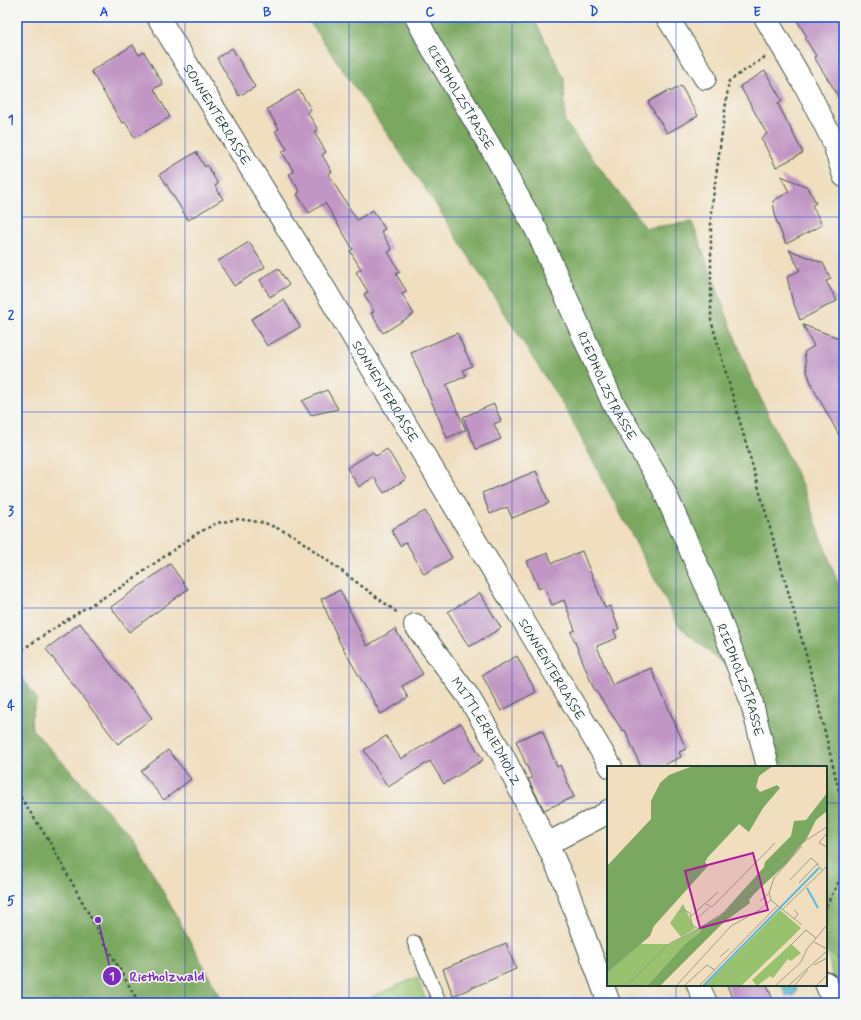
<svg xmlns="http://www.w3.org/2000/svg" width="861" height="1020" viewBox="0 0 861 1020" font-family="Mynerve,sans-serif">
<rect width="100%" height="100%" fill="#f6f6f2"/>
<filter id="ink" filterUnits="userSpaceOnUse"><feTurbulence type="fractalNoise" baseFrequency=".025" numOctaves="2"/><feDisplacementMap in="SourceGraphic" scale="8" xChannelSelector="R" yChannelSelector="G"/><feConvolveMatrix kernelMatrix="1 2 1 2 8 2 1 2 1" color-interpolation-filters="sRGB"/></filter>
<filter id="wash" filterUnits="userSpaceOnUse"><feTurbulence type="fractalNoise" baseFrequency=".012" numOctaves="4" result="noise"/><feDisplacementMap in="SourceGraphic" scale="16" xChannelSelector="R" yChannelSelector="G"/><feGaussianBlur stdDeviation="0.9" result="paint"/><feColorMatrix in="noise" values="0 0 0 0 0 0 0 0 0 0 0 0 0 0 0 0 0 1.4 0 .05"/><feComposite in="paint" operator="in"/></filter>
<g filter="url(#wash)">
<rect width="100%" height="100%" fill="#f0debf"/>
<g fill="#98c26e" stroke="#5c8051">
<path d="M 827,951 L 844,965 L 844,1003 L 836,994 Z"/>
<path d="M 417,977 L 427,1003 L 358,1003 Z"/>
</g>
<g fill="#7aa861" stroke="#4c724a">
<path d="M 306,17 L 533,17 L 564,78 L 565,122 L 646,228 L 692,222 L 748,372 L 803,487 L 844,600 L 844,965 L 827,951 L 826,949 L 826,767 L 781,767 L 756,692 L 679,626 L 569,415 L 433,200 Z"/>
<path d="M 17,674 L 23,679 L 37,699 L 31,719 L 32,729 L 101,804 L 133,837 L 224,1003 L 17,1003 Z"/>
</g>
<path fill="#5abad9" stroke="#3c7c86" d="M 782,985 L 795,985 L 797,991 L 793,996 L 786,996 Z"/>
<g id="blocks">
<g fill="#c196c4">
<path d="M 795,17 L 844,17 L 844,105 L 814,57 L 816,56 L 805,38 L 807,37 Z"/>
<path d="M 133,45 L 139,55 L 144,52 L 163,84 L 154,89 L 170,117 L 135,138 L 125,122 L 122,123 L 91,71 Z"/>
<path d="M 232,48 L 255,87 L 239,96 L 217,58 Z"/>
<path d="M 765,71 L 782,101 L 778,104 L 803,153 L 776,167 L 761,138 L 767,134 L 740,86 Z"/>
<path d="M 681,86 L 698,116 L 667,133 L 648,102 L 669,90 L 670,92 Z"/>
<path d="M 299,90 L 311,109 L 307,112 L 318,130 L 314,132 L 326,152 L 322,155 L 332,172 L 328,174 L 357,220 L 373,210 L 385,229 L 381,231 L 392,250 L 388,252 L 400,272 L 396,274 L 407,292 L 402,294 L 414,314 L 383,333 L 371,313 L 374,312 L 364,294 L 368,292 L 356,272 L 361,269 L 350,251 L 353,249 L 325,203 L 309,213 L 297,194 L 300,192 L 289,174 L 294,172 L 282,152 L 287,149 L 275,131 L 279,129 L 267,109 Z"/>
<path d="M 196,152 L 205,167 L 207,165 L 218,184 L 215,186 L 223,199 L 188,220 L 160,174 Z"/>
<path d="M 781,176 L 808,187 L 816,203 L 812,205 L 822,225 L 786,244 L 776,220 L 773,201 L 789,192 Z"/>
<path d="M 249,242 L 265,267 L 234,286 L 218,261 Z"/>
<path d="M 789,250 L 823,263 L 831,279 L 826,281 L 837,301 L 800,320 L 792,299 L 787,277 L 800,270 Z"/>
<path d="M 278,268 L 289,285 L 270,297 L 260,280 Z"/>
<path d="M 284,300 L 300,327 L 267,346 L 251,319 Z"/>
<path d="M 803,325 L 839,338 L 844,348 L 844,444 L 812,386 L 807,371 L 804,352 L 814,346 Z"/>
<path d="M 457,333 L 472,366 L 463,370 L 466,376 L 446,385 L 466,430 L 447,438 L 411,353 Z"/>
<path d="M 327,390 L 338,409 L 311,415 L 302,401 Z"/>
<path d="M 494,404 L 501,421 L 494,424 L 501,439 L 476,449 L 463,417 Z"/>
<path d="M 387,449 L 406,479 L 384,493 L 374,477 L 359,487 L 347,468 L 373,452 L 376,456 Z"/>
<path d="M 536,471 L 549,503 L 512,518 L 507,507 L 490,514 L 482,493 Z"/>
<path d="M 425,511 L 452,558 L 424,574 L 406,542 L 400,546 L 391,530 Z"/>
<path d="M 582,551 L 605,608 L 610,606 L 619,629 L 614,631 L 617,638 L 597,646 L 612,685 L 651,668 L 686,749 L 679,752 L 681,757 L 659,767 L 641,767 L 625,730 L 623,731 L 593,687 L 571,632 L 575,630 L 564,600 L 552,605 L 544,586 L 539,589 L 527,561 L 548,553 L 552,563 Z"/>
<path d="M 170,564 L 188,589 L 129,632 L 111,607 Z"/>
<path d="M 340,590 L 367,646 L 395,629 L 423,674 L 402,686 L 408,698 L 381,714 L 340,643 L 321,599 Z"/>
<path d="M 480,593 L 501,628 L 469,647 L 448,612 Z"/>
<path d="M 80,623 L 152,718 L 118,744 L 46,649 Z"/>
<path d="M 517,656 L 536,692 L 501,711 L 482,675 Z"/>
<path d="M 461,723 L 483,760 L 444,784 L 430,761 L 388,787 L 364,750 L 386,736 L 401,759 Z"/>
<path d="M 542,730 L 557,767 L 560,765 L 574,797 L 544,810 L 528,779 L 532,778 L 516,741 Z"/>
<path d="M 168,750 L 191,779 L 164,800 L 141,771 Z"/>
<path d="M 506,943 L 516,969 L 453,996 L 443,969 Z"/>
<path d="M 727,985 L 767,985 L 774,1003 L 734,1003 Z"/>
</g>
</g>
</g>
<g filter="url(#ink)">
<use href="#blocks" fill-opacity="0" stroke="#3e5549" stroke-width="1"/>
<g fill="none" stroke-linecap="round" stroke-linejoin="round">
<defs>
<path id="lane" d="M 414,942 L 440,1003"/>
<g id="street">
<path id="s1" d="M 158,17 L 318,278 L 611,767"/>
<path id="s2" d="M 416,17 L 431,46 L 495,155 L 537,231 L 613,403 L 662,486 L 709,592 L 751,700 L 768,767"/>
<path d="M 667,17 L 705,78"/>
<path d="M 765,17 L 807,89 L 833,141 L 844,176"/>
<path id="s3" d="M 415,625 L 468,696 L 503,756 L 547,844 L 564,881 L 609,1003"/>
<path d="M 547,844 L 607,813 L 608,811"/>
<path d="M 826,983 L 834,1003"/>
<path d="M 698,985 L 706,1003"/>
</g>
</defs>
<use href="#lane" stroke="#3e5549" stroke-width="15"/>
<use href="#street" stroke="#3e5549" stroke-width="24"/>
<g stroke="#3e5549" stroke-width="2.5" stroke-dasharray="3 3" stroke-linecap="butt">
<path d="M 765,57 L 729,81 L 711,213 L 711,320 L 809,665 L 844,812"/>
<path d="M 17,653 L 82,610 L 120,588 L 196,534 L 217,523 L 239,519 L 265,523 L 293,535 L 398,613"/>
<path d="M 17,792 L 51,844 L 104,942 L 139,1003"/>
<path d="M 826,906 L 844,872"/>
</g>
<use href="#lane" stroke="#fff" stroke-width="13"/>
<use href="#street" stroke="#fff" stroke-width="22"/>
</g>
</g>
<path fill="none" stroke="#1d4ed8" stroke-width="1" stroke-opacity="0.55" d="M 185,17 L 185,1003M 349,17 L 349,1003M 512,17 L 512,1003M 676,17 L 676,767M 17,217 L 844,217M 17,412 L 844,412M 17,608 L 844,608M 17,803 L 608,803M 826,803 L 844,803M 676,985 L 676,1003"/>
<g text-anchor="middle" stroke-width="3" stroke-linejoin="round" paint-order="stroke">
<g font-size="13" fill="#1f3d34" stroke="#f6f6f2">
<text dy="5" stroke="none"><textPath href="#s2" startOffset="92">RIEDHOLZSTRASSE</textPath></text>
<text dy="5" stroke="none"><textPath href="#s1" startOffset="114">SONNENTERRASSE</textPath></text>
<text dy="5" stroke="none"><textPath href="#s2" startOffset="416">RIEDHOLZSTRASSE</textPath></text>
<text dy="5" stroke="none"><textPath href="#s1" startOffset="438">SONNENTERRASSE</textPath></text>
<text dy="5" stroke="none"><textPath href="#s1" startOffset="762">SONNENTERRASSE</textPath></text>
<text dy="5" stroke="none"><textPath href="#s2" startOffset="740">RIEDHOLZSTRASSE</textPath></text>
<text dy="5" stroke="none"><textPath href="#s3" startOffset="128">MITTLERRIEDHOLZ</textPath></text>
</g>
</g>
<g transform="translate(607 766)">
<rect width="220" height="220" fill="#f0debf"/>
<path d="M 76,138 L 88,163 L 74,171 L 63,157 ZM 173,144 L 194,162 L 183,173 L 134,220 L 97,220 ZM 97,159 L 92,167 L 78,178 L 40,220 L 0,220 L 0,207 L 33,178 L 63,178 ZM 184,178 L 194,187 L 184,195 L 181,193 L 166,212 L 163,210 L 150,220 L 145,214 Z" fill="#98c26e"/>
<path d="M 86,0 L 166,0 L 152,10 L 149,21 L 153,26 L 170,19 L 173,22 L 156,42 L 142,66 L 132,58 L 101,91 L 98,96 L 101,100 L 47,160 L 43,170 L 0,207 L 0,100 L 44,53 L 44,35 L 53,17 L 62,9 ZM 220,27 L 220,45 L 209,54 L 200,72 L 179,98 L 148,127 L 142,134 L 143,137 L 117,156 L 53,220 L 40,220 L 78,178 L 92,167 L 97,159 L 113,150 L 157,101 L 158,96 L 184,70 L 187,55 L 199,54 Z" fill="#7aa861"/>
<path fill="none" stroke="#5abad9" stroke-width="2" d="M 200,122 L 211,142M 96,220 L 212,102"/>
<path fill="none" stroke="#9c9e87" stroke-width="1" d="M 220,67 L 212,77 L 220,81M 195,80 L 167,112 L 162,127 L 164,134 L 171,140 L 195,159M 183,114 L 204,92 L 211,98M 192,117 L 210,98 L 215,104M 153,135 L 162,127M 99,138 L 105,141 L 168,77M 176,143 L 220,100M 187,144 L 191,148 L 187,153M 73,146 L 77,144 L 83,147 L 85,159 L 90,162M 84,150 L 111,126M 89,153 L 102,142M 207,176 L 220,183M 184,179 L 199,164 L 209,172M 113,191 L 122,183M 207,199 L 220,192M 19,220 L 63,177 L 86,166 L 119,145 L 198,75 L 220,61M 69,220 L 124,160 L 151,145 L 164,134M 77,220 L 100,199 L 108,204M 92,220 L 170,140M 168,220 L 194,196 L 200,183 L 220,159M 181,220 L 220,185M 187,220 L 201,204M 209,220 L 220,209"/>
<path fill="#b5179e" fill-opacity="0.15" stroke="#b5179e" stroke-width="2" d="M 146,87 L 161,144 L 93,162 L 78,105 Z"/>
<rect width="220" height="220" fill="none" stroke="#1f3d34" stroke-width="2"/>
</g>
<path fill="none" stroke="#7b2cbf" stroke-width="1.5" d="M98 920L112 976"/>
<g fill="#7b2cbf" stroke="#f6f6f2" stroke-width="1.5">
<circle cx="98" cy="920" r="4"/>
<circle cx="112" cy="976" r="10"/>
</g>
<g font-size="12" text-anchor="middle" font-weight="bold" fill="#fff">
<text x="112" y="980">1</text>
</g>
<g font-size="14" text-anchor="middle" font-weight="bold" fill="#7b2cbf" stroke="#f6f6f2" stroke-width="3" stroke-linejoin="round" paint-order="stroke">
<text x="167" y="981">Rietholzwald</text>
</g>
<rect width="861" height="1020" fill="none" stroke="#f6f6f2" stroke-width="44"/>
<rect x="22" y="22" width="817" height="976" fill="none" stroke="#1d4ed8" stroke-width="1.5"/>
<g font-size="13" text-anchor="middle" font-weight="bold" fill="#1d4ed8">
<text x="104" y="16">A</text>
<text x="267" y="16">B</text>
<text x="430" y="16">C</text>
<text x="594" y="16">D</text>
<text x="757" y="16">E</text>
<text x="11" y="124">1</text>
<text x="11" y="319">2</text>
<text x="11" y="515">3</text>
<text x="11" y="710">4</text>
<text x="11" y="905">5</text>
</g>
</svg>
